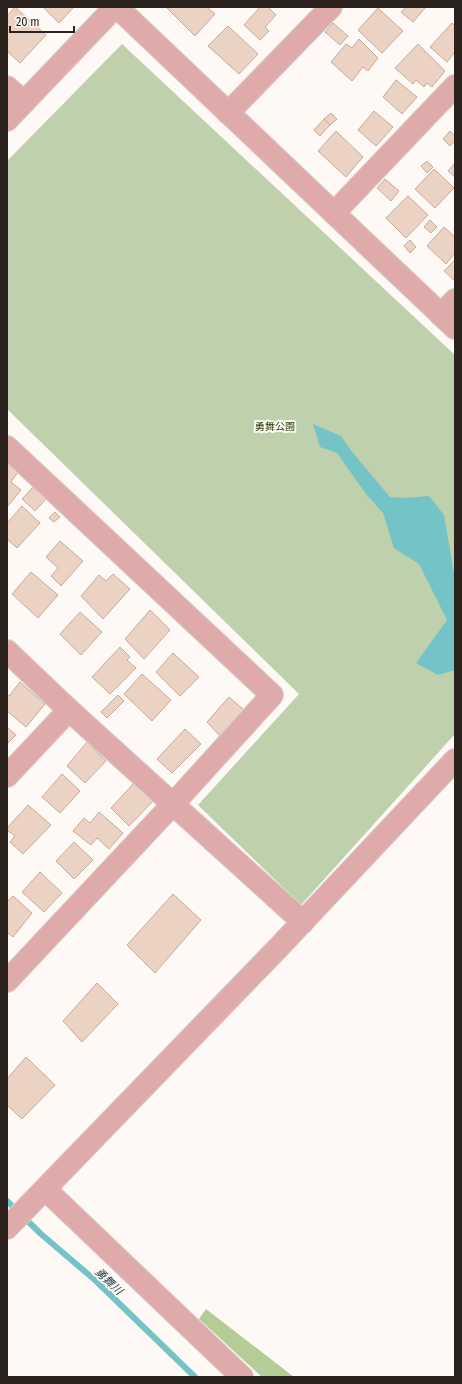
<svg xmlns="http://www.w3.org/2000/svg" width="462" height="1384" viewBox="0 0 462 1384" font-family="'Fira Sans Condensed','Noto Sans JP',sans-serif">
<rect width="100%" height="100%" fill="#fef9f5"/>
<path fill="#bfd0ac" d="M 122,44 L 455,355 L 455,734 L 301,905 L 198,805 L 299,694 L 7,409 L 7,161 Z"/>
<path fill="#b4cd96" d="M 206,1309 L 294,1377 L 262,1377 L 199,1319 Z"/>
<path fill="#74c4c7" d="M 313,424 L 341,436 L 353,453 L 390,497 L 405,498 L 429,496 L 444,515 L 455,579 L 455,670 L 438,675 L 416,663 L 447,620 L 419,564 L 394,548 L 383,513 L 366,494 L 337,453 L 320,447 Z"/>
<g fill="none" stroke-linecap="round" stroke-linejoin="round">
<path stroke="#74c4c7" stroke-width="6" d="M 7,1201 L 41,1234 L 96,1281 L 195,1377"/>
</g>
<g fill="#ebd2c3" stroke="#c4ac9d">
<path d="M 15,7 L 46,35 L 20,63 L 7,51 L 7,16 Z"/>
<path d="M 43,7 L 74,7 L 59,23 Z"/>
<path d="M 166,7 L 207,7 L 215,14 L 195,36 Z"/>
<path d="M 260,7 L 268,7 L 276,15 L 265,27 L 269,31 L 260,40 L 244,25 Z"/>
<path d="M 406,7 L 426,7 L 413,22 L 401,12 Z"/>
<path d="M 378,8 L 403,31 L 382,53 L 358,30 Z"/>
<path d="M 333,23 L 348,36 L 340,45 L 325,32 Z"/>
<path d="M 452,23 L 455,26 L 455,55 L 454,53 L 447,62 L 430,47 Z"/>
<path d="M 228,26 L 258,54 L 239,74 L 208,46 Z"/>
<path d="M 359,39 L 378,58 L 368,71 L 363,67 L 352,81 L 331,62 L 346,44 L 352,48 Z"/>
<path d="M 418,44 L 445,71 L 432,87 L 427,83 L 424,87 L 416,80 L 413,84 L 395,68 Z"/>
<path d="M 396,80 L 417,97 L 402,114 L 383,97 Z"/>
<path d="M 374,111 L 393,127 L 376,146 L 358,130 Z"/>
<path d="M 331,113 L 337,119 L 330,125 L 324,119 Z"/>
<path d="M 324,119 L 330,125 L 320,136 L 314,130 Z"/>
<path d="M 336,131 L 363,157 L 346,177 L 318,151 Z"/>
<path d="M 450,131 L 455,136 L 455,141 L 450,146 L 443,139 Z"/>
<path d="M 427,161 L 433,167 L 427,173 L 421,166 Z"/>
<path d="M 455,163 L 455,177 L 448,171 Z"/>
<path d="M 434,169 L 454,188 L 435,208 L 415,189 Z"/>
<path d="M 385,179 L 399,191 L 391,201 L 377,188 Z"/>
<path d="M 408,196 L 428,215 L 406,238 L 386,218 Z"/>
<path d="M 430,220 L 437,227 L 431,233 L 424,227 Z"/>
<path d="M 444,227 L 455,237 L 455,253 L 446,264 L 427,246 Z"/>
<path d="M 410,240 L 416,247 L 410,253 L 404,246 Z"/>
<path d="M 455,260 L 455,279 L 454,280 L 444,271 Z"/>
<path d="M 7,463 L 18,472 L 11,482 L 21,490 L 7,507 Z"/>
<path d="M 35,485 L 48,497 L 35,511 L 22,499 Z"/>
<path d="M 22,506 L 40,523 L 17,548 L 7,539 L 7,523 Z"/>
<path d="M 55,512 L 60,517 L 54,522 L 49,518 Z"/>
<path d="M 60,541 L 83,561 L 61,586 L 51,576 L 58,568 L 46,557 Z"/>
<path d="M 31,572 L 58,595 L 38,618 L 12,594 Z"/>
<path d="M 113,574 L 130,589 L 103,619 L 81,596 L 99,575 L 106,581 Z"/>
<path d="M 150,610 L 170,630 L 144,659 L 125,639 Z"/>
<path d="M 80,612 L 102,632 L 81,655 L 60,634 Z"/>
<path d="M 120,647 L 130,657 L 127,660 L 136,668 L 110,694 L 92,677 Z"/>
<path d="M 173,653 L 199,677 L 180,696 L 156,672 Z"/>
<path d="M 142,674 L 171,700 L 152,721 L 124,694 Z"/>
<path d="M 20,682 L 45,704 L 26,727 L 7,711 L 7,695 L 9,696 Z"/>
<path d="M 118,695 L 124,701 L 107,718 L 101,712 Z"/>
<path d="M 229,697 L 244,710 L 221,737 L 207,722 Z"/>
<path d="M 7,727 L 16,735 L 7,744 Z"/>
<path d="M 185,729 L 201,744 L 172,773 L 157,759 Z"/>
<path d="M 87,742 L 106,761 L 85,783 L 67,766 Z"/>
<path d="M 62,774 L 80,791 L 60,813 L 42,797 Z"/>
<path d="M 134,783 L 154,800 L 129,826 L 111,808 Z"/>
<path d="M 28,805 L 51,825 L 23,854 L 10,842 L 15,836 L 7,830 L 7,828 Z"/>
<path d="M 99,812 L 123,833 L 109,849 L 97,838 L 91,845 L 73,831 L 84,818 L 90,823 Z"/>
<path d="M 74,842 L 93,860 L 74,879 L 56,861 Z"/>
<path d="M 40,872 L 62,893 L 44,912 L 22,892 Z"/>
<path d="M 173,894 L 201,920 L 155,973 L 127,945 Z"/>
<path d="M 13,896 L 32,913 L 13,937 L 7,932 L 7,902 Z"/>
<path d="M 97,983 L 118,1004 L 82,1042 L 63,1021 Z"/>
<path d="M 26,1057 L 55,1085 L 22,1119 L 7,1105 L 7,1079 Z"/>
</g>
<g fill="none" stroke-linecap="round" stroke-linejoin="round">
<defs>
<g id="minor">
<path d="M 117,7 L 455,328"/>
<path d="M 7,87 L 24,102"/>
<path d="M 228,113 L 331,7"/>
<path d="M 7,120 L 115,7"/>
<path d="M 334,213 L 455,86"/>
<path d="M 441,315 L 455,300"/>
<path d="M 7,447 L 272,695 L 174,803 L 7,981"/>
<path d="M 7,651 L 69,710 L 303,922"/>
<path d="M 7,776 L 69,710"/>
<path d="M 45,1189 L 242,1377"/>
<path d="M 7,1228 L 279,947 L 455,760"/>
</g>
</defs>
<use href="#minor" stroke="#d8d2ce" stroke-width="24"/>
<use href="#minor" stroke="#dfaaaa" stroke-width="22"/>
</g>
<g text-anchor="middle" stroke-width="4" stroke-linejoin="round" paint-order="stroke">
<g font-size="10" fill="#273c00" stroke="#fef9f5">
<text x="275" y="430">勇舞公園</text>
</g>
<g font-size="11" font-style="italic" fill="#12393b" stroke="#fef9f5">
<text transform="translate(109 1281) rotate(43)" y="4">勇舞川</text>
</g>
</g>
<rect width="462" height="1384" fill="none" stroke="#2b221d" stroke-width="16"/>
<path d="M10 26v6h64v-6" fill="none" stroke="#2b221d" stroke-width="2"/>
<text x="16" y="26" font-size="12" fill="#2b221d" stroke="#fef9f5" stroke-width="3" paint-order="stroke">20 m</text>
</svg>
